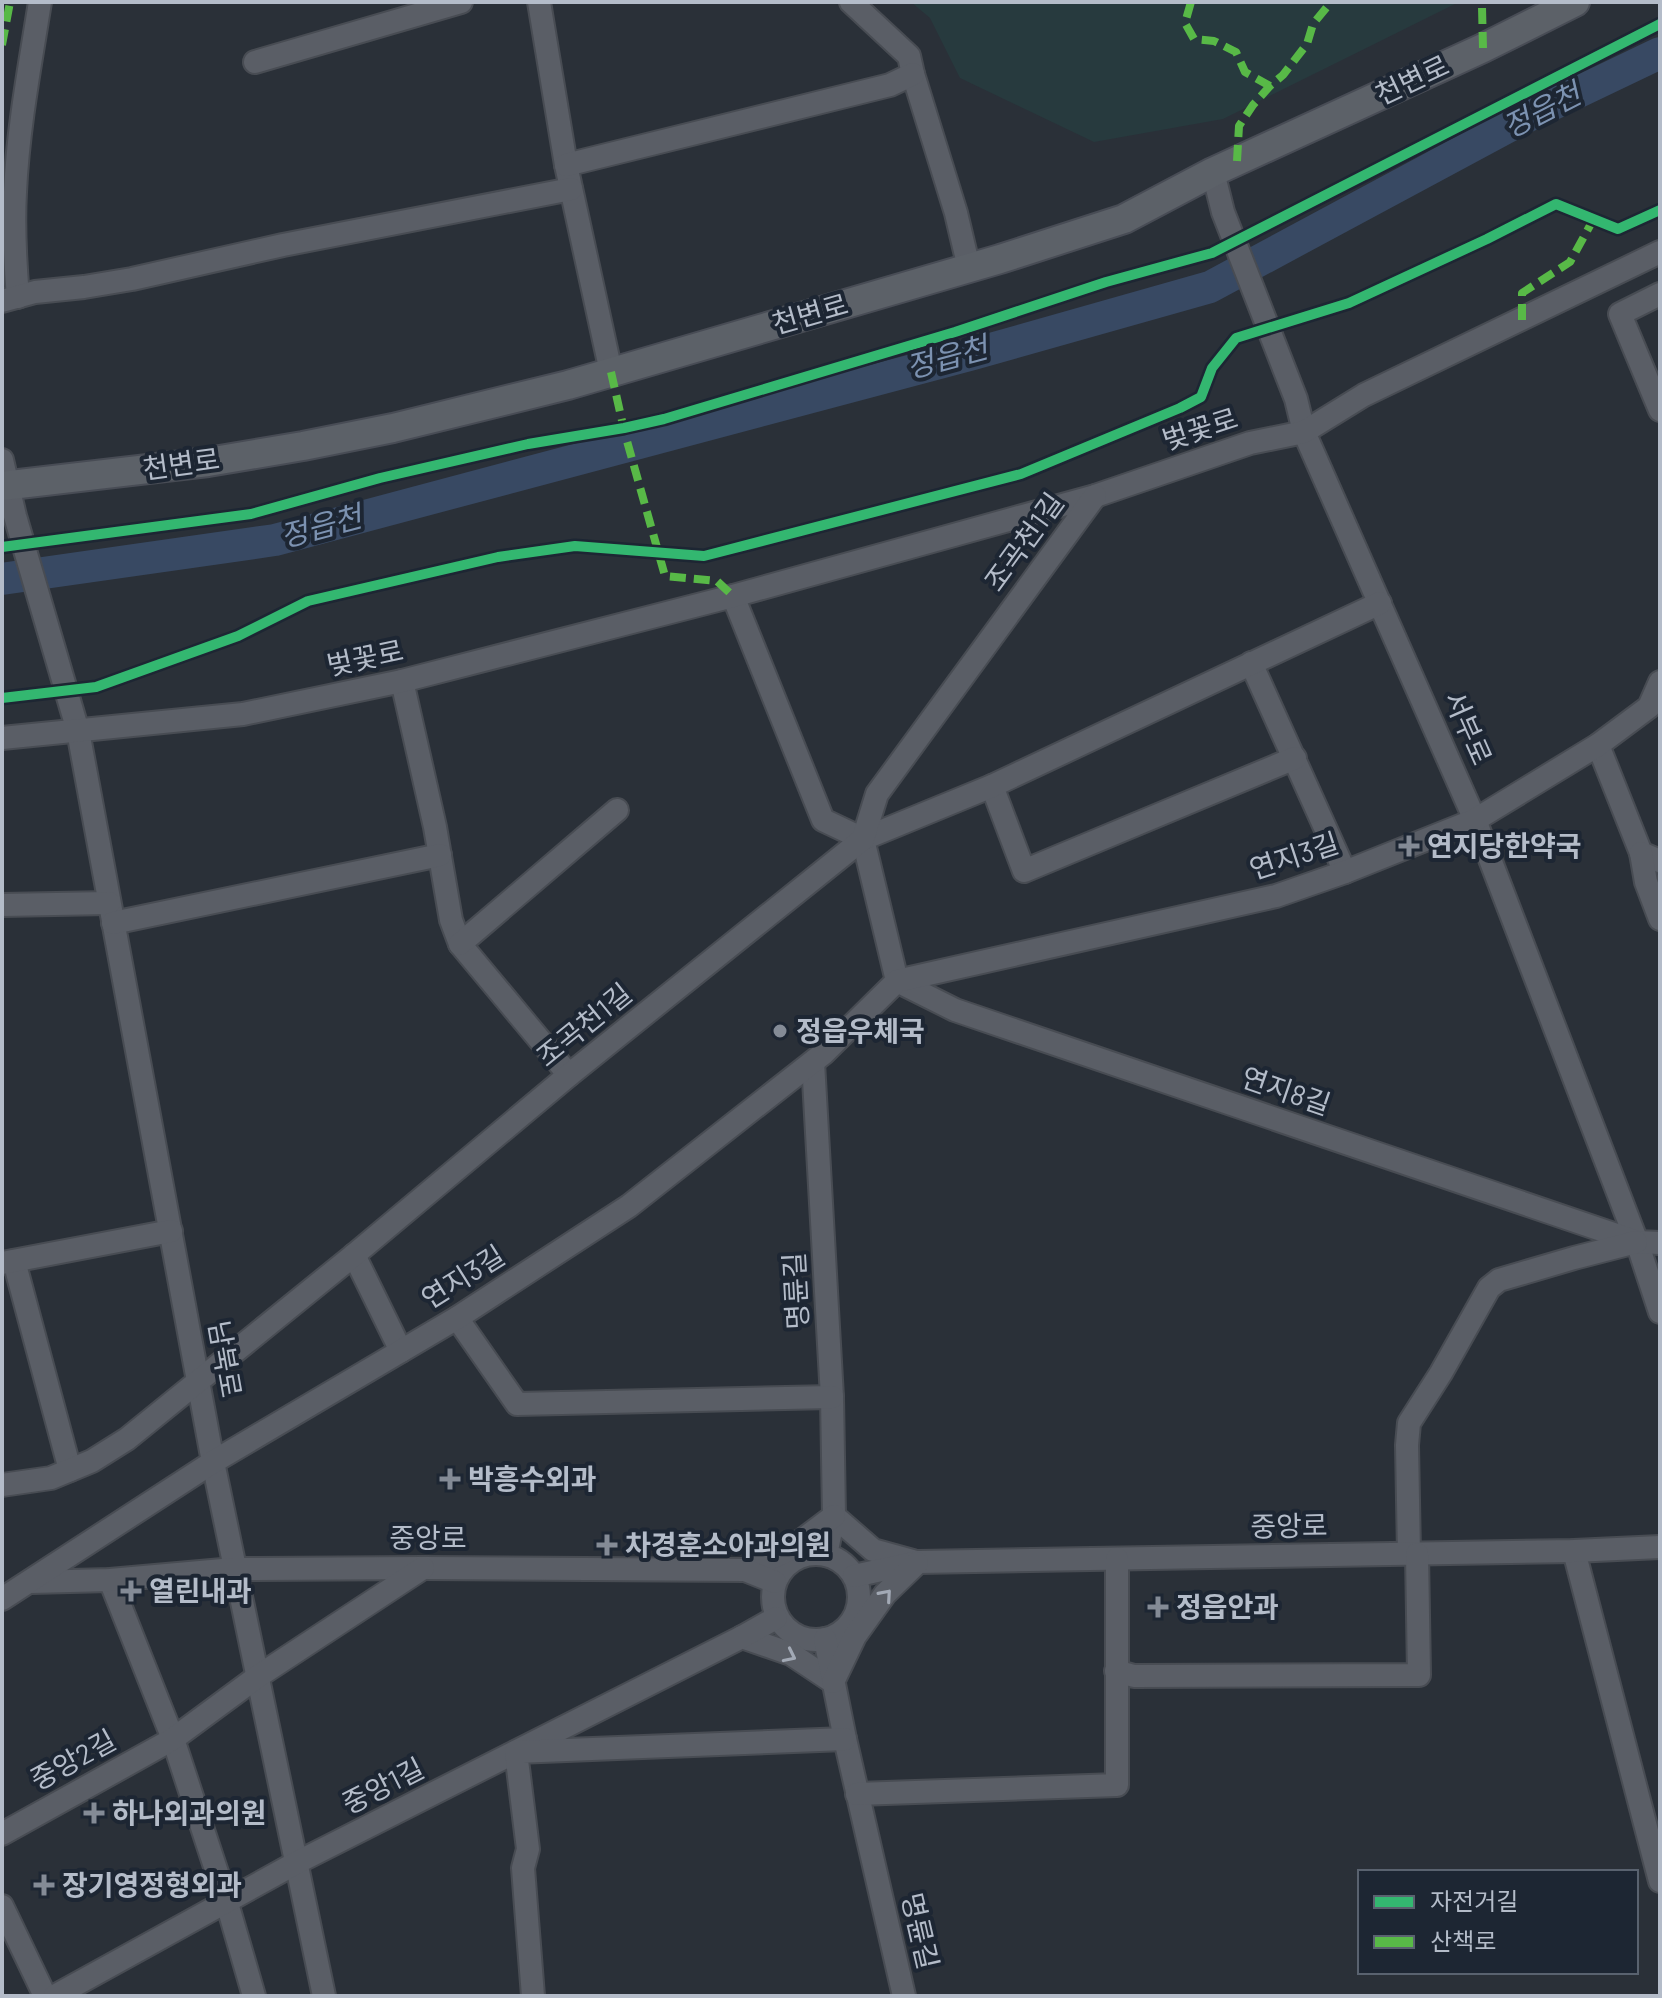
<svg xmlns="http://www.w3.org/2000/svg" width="1662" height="1998" viewBox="0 0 1662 1998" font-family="Barlow,'Noto Sans KR',sans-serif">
<rect width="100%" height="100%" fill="#2a3038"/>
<path fill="#273a3e" d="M 911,2 L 1459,2 L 1223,119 L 1094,142 L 960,78 L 930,18 Z"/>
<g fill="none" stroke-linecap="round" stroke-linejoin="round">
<path stroke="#384963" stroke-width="32" d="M 2,579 L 275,540 L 973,354 L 1210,287 L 1526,117 L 1660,53"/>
<defs>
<g id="minor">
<path d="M 539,2 L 566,165 L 611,372"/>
<path d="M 851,2 L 909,56 L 913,74 L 956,213 L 969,268"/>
<path d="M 255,62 L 461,2"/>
<path d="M 566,165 L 890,85 L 913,74"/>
<path d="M 1213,172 L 1223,212 L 1296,399 L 1304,432 L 1475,820 L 1637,1242 L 1660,1312"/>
<path d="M 1660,294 L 1620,314 L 1660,410"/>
<path d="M 18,297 C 15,262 13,227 15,192 C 18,128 30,65 40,2"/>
<path d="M 2,301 L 35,292 L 84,287 L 132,279 L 283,245 L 571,189"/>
<path d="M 2,460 L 15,516 L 78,731 L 213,1462 L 324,1996"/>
<path d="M 733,596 L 823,820 L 863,839"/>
<path d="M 1251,663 L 1345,872"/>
<path d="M 402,681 L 435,827 L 451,920 L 460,944 L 569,1075"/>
<path d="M 2,738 L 243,714 L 402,681 L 733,596 L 1095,496 L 1250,443 L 1304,432 L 1364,395 L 1660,252"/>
<path d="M 1598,745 L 1641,853 L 1660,861"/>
<path d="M 992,786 L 1024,871 L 1295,758"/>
<path d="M 863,839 L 897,981 L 955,1010 L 1637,1242 L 1660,1243"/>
<path d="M 863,839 L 992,786 L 1380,603"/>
<path d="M 1641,853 L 1646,882 L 1660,919"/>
<path d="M 2,905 L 109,903"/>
<path d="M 113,923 L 440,855"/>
<path d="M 460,944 L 617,810"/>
<path d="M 813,1062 L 832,1397 L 834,1516 L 826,1555"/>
<path d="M 354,1255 L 401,1351"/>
<path d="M 14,1261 L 70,1470"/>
<path d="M 2,1263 L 171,1231"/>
<path d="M 457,1318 L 517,1404 L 832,1397"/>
<path d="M 2,1485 L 51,1478 L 92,1461 L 127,1439 L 354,1255 L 569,1075 L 863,839 L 877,794 L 1095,496"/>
<path d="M 834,1516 L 873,1550 L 913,1561"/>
<path d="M 1574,1551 L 1660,1881"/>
<circle cx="816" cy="1597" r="43"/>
<path d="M 1409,1554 L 1407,1445 L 1409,1423 L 1441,1373 L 1489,1288 L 1499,1280 L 1574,1258 L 1636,1242"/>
<path d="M 745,1570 L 789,1550 L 834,1516"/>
<path d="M 854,1576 L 918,1562 L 1574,1551 L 1660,1547"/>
<path d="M 110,1580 L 173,1739 L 227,1903 L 254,1996"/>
<path d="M 31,1582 L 110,1580 L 234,1569 L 423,1568 L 745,1570 L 775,1582"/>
<path d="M 2,1599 L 213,1462 L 457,1318 L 629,1206 L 824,1053 L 897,981 L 1276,896 L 1345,872 L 1475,820 L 1598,745 L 1649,707 L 1660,682"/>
<path d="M 742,1637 L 791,1654 L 833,1682"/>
<path d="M 825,1639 L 845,1739 L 904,1996"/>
<path d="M 1116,1671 L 1134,1676 L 1419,1675 L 1417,1554"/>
<path d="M 833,1682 L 855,1636 L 885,1594 L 917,1563"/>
<path d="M 857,1794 L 1117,1785 L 1117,1559"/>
<path d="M 2,1834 L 173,1739 L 257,1677 L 423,1568"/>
<path d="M 2,1906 L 45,1996"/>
<path d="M 55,1996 L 296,1863 L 742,1637 L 776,1618"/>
<path d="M 533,1996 L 523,1868 L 528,1849 L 516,1752 L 845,1739"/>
</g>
<path id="major" d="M 2,486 L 208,462 L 303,446 L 393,428 L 568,385 L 1000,259 L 1124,219 L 1213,172 L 1483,48 L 1575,2"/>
</defs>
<use href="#minor" stroke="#484c53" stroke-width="26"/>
<use href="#major" stroke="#484c55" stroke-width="32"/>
<use href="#minor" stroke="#5a5e66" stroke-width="22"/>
<use href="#major" stroke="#5c6168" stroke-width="28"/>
<g stroke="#58b947" stroke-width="8" stroke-dasharray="16 8" stroke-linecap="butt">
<path d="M 1191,2 L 1185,23 L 1194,39 L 1214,41 L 1236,52 L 1245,72 L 1270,86"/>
<path d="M 2,45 L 10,2"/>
<path d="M 1483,48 L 1482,7 L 1484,2"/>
<path d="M 1237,161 L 1239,126 L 1253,105 L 1270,86 L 1283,75 L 1307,44 L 1313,24 L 1331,2"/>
<path d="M 1522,320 L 1522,293 L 1570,262 L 1593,220"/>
<path d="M 611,372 L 625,434 L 665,576 L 717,581 L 733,596"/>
</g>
<defs>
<g id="cycleway">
<path d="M 2,547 L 251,514 L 380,478 L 528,444 L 624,428 L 664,419 L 955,332 L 1106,282 L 1212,253 L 1660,24"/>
<path d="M 2,698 L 96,687 L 238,636 L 308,601 L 498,557 L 575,546 L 704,556 L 1021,474 L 1180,408 L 1201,397 L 1212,368 L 1236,338 L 1349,303 L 1487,239 L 1556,204 L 1618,229 L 1660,210"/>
</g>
</defs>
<use href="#cycleway" stroke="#1d2633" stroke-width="15"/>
<use href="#cycleway" stroke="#33b770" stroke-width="10"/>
</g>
<defs><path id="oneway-chevron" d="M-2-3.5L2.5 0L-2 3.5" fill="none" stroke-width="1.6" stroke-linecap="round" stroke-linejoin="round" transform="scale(2)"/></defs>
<g stroke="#a2a9b5">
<use href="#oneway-chevron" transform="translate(886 1595) rotate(-49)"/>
<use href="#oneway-chevron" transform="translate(790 1656) rotate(26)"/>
</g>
<g fill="#848b96" stroke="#1d2633" stroke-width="3">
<path d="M1405 834h8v8h8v8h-8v8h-8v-8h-8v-8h8z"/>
<circle cx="780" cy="1031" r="8"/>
<path d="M446 1467h8v8h8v8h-8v8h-8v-8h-8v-8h8z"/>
<path d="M603 1533h8v8h8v8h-8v8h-8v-8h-8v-8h8z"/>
<path d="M127 1579h8v8h8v8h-8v8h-8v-8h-8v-8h8z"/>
<path d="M1154 1595h8v8h8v8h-8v8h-8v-8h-8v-8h8z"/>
<path d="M90 1801h8v8h8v8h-8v8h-8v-8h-8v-8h8z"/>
<path d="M40 1873h8v8h8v8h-8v8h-8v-8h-8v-8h8z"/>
</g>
<g text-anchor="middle" stroke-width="8" stroke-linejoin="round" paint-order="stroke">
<g font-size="28" fill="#b4bcc9" stroke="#1d2633">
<text transform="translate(1412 80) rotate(-25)" y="10">천변로</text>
<text transform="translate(810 314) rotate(-16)" y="10">천변로</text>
<text transform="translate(1200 429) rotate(-18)" y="10">벚꽃로</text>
<text transform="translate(181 464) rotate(-8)" y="10">천변로</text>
<text transform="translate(1024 542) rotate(-54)" y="10">조곡천1길</text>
<text transform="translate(365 658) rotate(-12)" y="10">벚꽃로</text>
<text transform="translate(1468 728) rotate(66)" y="10">서부로</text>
<text transform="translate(1294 856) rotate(-18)" y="10">연지3길</text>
<text transform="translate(584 1025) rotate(-39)" y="10">조곡천1길</text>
<text transform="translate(1286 1091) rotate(19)" y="10">연지8길</text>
<text transform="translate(463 1277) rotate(-32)" y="10">연지3길</text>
<text transform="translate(796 1291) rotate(-93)" y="10">명륜길</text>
<text transform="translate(225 1359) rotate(80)" y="10">남북로</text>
<text transform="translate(1289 1526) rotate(-1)" y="10">중앙로</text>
<text x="428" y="1548">중앙로</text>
<text transform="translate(73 1760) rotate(-29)" y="10">중앙2길</text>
<text transform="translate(383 1786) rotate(-27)" y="10">중앙1길</text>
<text transform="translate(920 1931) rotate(77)" y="10">명륜길</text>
</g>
<g font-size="28" font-weight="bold" fill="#b4bcc9" stroke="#1d2633" text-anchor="start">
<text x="1427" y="856">연지당한약국</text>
<text x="796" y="1041">정읍우체국</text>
<text x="468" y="1489">박흥수외과</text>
<text x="625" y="1555">차경훈소아과의원</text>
<text x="149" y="1601">열린내과</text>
<text x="1176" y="1617">정읍안과</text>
<text x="112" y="1823">하나외과의원</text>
<text x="62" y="1895">장기영정형외과</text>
</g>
<g font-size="30" font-style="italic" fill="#7c92b1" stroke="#1d2633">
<text transform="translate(1542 111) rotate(-27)" y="10">정읍천</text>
<text transform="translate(947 358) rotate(-15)" y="10">정읍천</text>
<text transform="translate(321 527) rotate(-15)" y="10">정읍천</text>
</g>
</g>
<rect width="1662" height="1998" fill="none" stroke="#b4bcc9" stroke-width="8"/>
<rect x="1358" y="1870" width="280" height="104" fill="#1d2633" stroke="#59626f" stroke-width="2"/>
<rect x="1374" y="1896" width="40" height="12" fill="#33b770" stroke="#59626f" stroke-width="2"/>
<text x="1430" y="1910" font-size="24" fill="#b4bcc9">자전거길</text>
<rect x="1374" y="1936" width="40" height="12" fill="#58b947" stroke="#59626f" stroke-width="2"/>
<text x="1430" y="1950" font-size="24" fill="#b4bcc9">산책로</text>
</svg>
